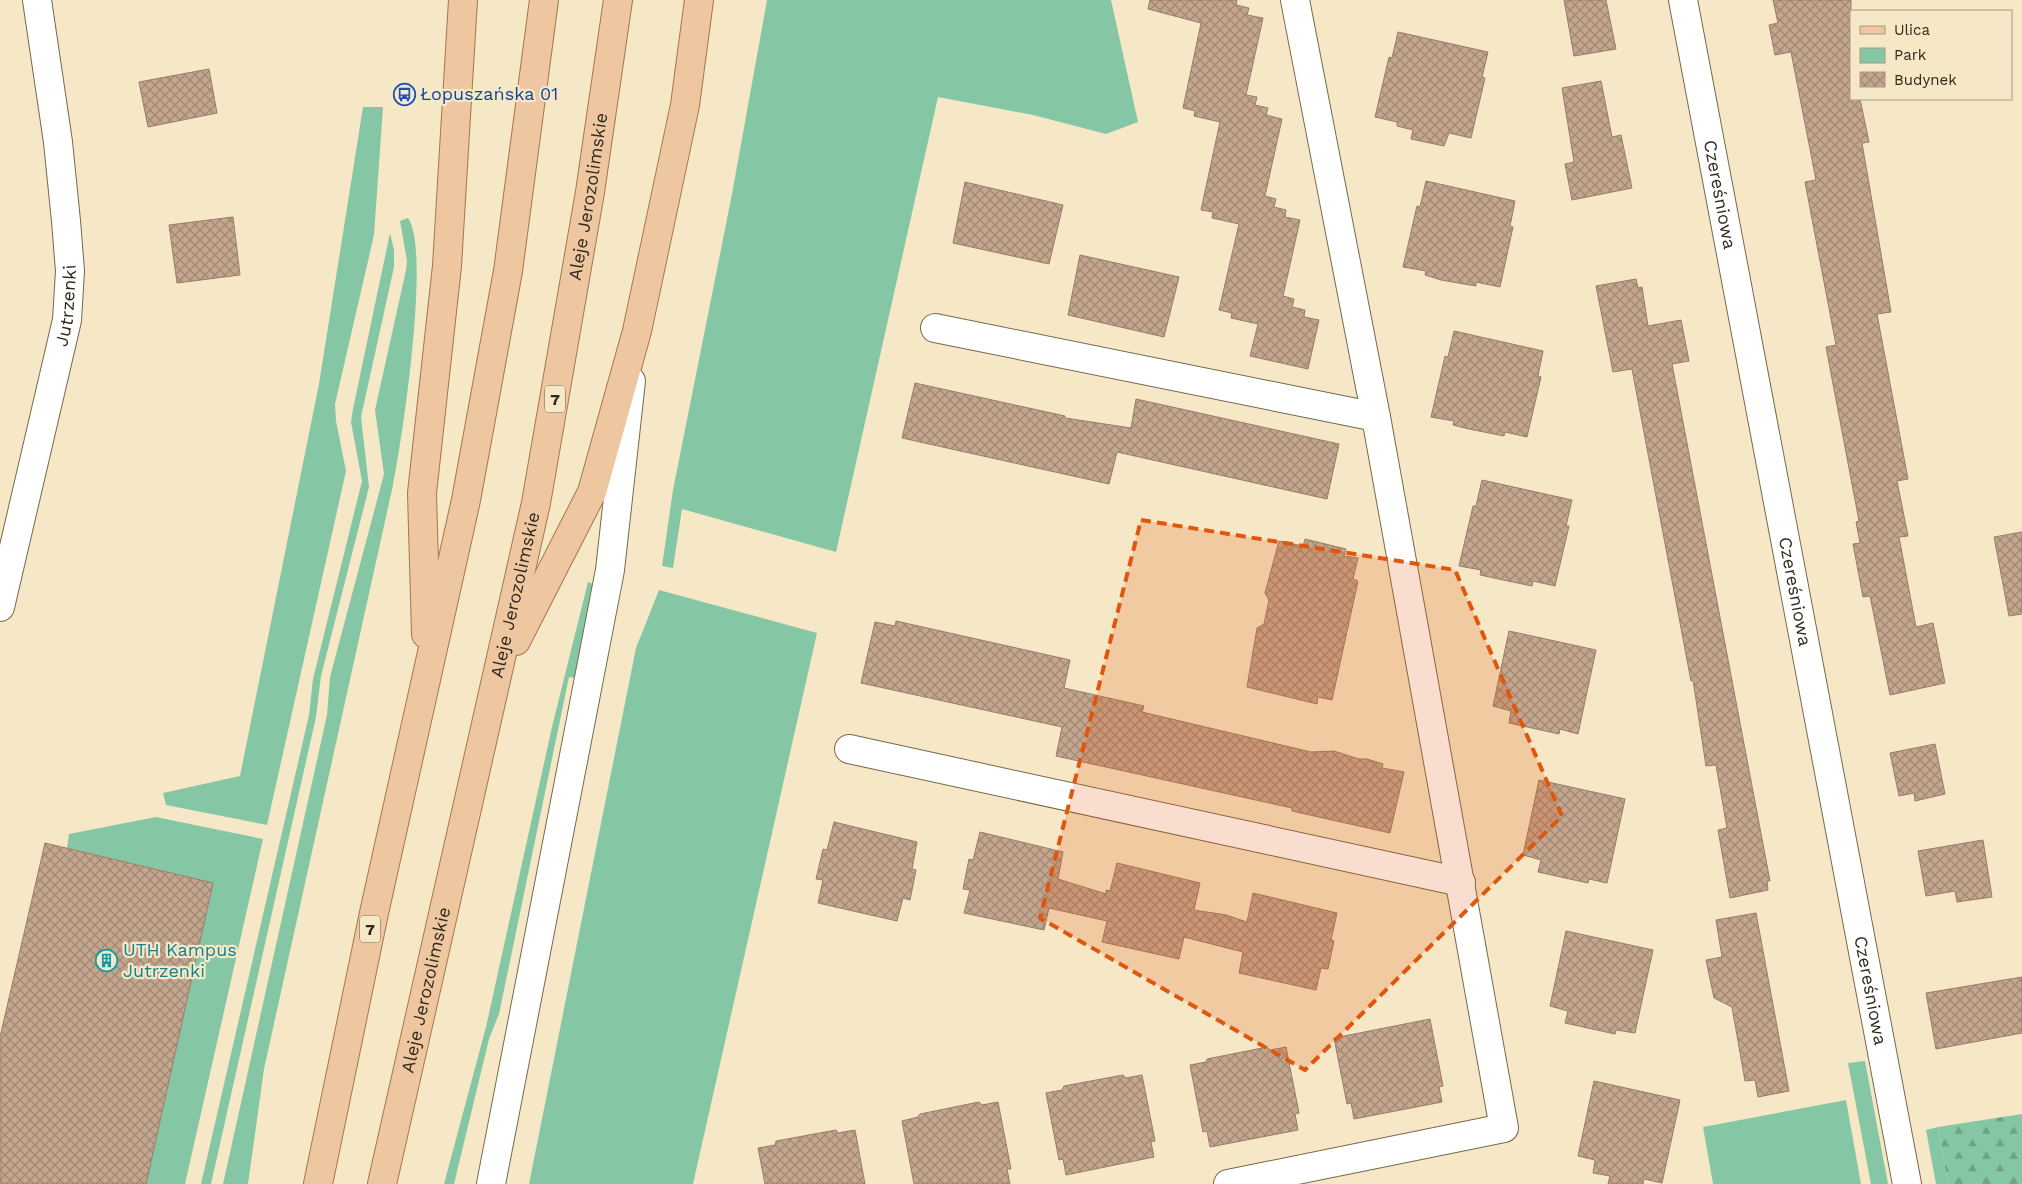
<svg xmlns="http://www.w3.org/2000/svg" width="2022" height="1184" viewBox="0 0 2022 1184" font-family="'Work Sans',sans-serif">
<defs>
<pattern id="forest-firs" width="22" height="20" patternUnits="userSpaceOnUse" patternTransform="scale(1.25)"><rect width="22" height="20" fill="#85c7a4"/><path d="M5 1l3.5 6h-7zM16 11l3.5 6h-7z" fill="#6da285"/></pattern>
<pattern id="building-cross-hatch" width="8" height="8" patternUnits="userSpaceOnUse" patternTransform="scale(1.25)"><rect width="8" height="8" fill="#c4a68f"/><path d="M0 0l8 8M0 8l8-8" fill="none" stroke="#a08774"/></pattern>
</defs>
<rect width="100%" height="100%" fill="#f6e8c6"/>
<g fill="#85c7a4">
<path d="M 767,0 L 1111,0 L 1138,122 L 1106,134 L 1033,115 L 938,97 L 836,552 L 682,509 L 673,568 L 662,566 L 673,490 L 732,194 Z"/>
<path d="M 363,107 L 383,107 L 374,235 L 335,404 L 336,421 L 346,471 L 267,825 L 166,805 L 163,793 L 240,776 L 319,384 Z"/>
<path d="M 408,218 C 431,250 402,441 393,485 L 264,1069 L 248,1184 L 223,1184 L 327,715 L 330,677 L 384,474 L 375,410 L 406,270 L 407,261 L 400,221 Z"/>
<path d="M 390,233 L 394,250 L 394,267 L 361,417 L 369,487 L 321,676 L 316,717 L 211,1184 L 201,1184 L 309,715 L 313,679 L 362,481 L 351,422 L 353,409 Z"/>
<path d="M 588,582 L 593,584 L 575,678 L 569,677 L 499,1014 L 489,1039 L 454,1184 L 444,1184 L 486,1027 L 552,727 Z"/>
<path d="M 659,590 L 817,633 L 693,1184 L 529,1184 L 636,648 Z"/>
<path d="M 156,817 L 263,839 L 185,1184 L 146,1184 L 213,883 L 67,848 L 69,834 Z"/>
<path d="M 1865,1061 L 1888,1184 L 1871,1184 L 1848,1063 Z"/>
<path d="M 1846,1100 L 1861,1184 L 1713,1184 L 1703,1127 Z"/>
<path d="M 1938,1127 L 1948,1184 L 1936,1184 L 1926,1130 Z"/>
</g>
<path fill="url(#forest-firs)" d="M 2022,1114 L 2022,1184 L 1948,1184 L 1938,1127 Z"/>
<g fill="url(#building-cross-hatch)" stroke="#997c67">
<path d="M 1150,0 L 1237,0 L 1236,5 L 1249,8 L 1247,15 L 1263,18 L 1246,95 L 1257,97 L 1255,105 L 1268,108 L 1266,115 L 1282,119 L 1265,196 L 1276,199 L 1274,207 L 1286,210 L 1285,217 L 1300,220 L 1283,296 L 1294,299 L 1292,307 L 1305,310 L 1304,317 L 1319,320 L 1308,369 L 1250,356 L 1258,324 L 1231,318 L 1232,313 L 1219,310 L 1239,224 L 1212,218 L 1213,212 L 1201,210 L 1220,122 L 1194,116 L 1195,111 L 1183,108 L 1201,23 L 1148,9 Z"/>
<path d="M 1564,0 L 1606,0 L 1616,49 L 1574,56 Z"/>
<path d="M 1773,0 L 1851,0 L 1851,99 L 1860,99 L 1869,142 L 1862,143 L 1891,312 L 1877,314 L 1908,479 L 1897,481 L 1908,536 L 1899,537 L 1916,627 L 1933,623 L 1945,683 L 1890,695 L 1870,596 L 1863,597 L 1853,544 L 1860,543 L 1856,522 L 1859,521 L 1826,347 L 1836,345 L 1805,182 L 1816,180 L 1791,52 L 1775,55 L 1769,25 L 1778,23 Z"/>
<path d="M 1398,32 L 1488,52 L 1482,77 L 1485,78 L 1471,138 L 1449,133 L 1444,146 L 1411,139 L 1413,130 L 1397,126 L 1397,122 L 1375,117 L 1389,57 L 1392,58 Z"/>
<path d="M 209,69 L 217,113 L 148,127 L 139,82 Z"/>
<path d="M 1601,81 L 1612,137 L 1621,135 L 1632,188 L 1572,200 L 1565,164 L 1574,162 L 1562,88 Z"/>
<path d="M 1426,181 L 1515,201 L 1510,226 L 1513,227 L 1500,287 L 1476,282 L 1476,286 L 1441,280 L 1425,275 L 1426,271 L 1403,267 L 1417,206 L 1420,207 Z"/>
<path d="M 965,182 L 1063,205 L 1049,264 L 953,243 Z"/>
<path d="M 233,217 L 240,275 L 177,283 L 169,225 Z"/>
<path d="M 1080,255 L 1179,277 L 1164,337 L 1068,315 Z"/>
<path d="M 1636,279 L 1638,288 L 1642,287 L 1648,326 L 1681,320 L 1689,361 L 1672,364 L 1770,881 L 1767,881 L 1768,890 L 1730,898 L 1718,830 L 1727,828 L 1716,765 L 1706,766 L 1693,680 L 1691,681 L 1632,369 L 1613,372 L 1596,286 Z"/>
<path d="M 1454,331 L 1543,351 L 1538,376 L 1541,377 L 1527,437 L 1505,432 L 1504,436 L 1469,429 L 1453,425 L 1454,421 L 1431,417 L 1445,356 L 1448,357 Z"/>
<path d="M 915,383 L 1065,416 L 1065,418 L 1131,428 L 1136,399 L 1339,444 L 1327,499 L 1117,452 L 1109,484 L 902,438 Z"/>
<path d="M 1482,480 L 1572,500 L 1566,526 L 1569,526 L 1555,586 L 1533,581 L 1532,586 L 1508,581 L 1480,575 L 1481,570 L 1459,566 L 1473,506 L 1476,506 Z"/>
<path d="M 2022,532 L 2022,614 L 2009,616 L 1994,537 Z"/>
<path d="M 1305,539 L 1346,549 L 1344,556 L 1358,558 L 1353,579 L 1358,581 L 1332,700 L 1318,697 L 1317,704 L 1247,687 L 1257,628 L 1264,624 L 1269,600 L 1265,593 L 1279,541 L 1303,546 Z"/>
<path d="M 896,621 L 1070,660 L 1064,688 L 1144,706 L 1142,712 L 1311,752 L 1334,751 L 1359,759 L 1367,759 L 1383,764 L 1382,768 L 1404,772 L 1390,833 L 1292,811 L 1292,808 L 1056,756 L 1062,727 L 861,683 L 875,622 L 895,626 Z"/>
<path d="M 1509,631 L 1596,650 L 1578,734 L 1560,729 L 1559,734 L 1509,723 L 1511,711 L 1493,706 Z"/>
<path d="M 1935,744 L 1945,794 L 1915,801 L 1914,793 L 1899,796 L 1890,753 Z"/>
<path d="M 1539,780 L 1625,799 L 1607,883 L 1589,879 L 1588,883 L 1538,872 L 1541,860 L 1523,855 Z"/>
<path d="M 834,822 L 917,842 L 912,869 L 916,870 L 910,900 L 903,898 L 897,921 L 818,903 L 823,880 L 816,879 L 823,849 L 827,850 Z"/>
<path d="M 980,832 L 1063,852 L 1058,879 L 1106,894 L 1106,890 L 1110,891 L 1117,863 L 1200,883 L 1194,910 L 1226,915 L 1247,922 L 1253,893 L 1337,913 L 1331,940 L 1334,941 L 1328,969 L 1321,968 L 1316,990 L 1239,973 L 1243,952 L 1184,937 L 1179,959 L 1102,942 L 1107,921 L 1049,908 L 1044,930 L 964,913 L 970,890 L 963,889 L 969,859 L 973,860 Z"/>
<path d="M 1983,840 L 1992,897 L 1957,902 L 1955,891 L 1926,896 L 1918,851 Z"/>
<path d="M 45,843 L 213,883 L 146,1184 L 0,1184 L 0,1037 Z"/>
<path d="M 1756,913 L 1789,1091 L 1758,1097 L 1755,1080 L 1745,1081 L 1732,1007 L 1714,998 L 1706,960 L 1722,957 L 1716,920 Z"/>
<path d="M 1566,931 L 1653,950 L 1635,1033 L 1616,1030 L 1615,1034 L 1565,1023 L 1568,1011 L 1550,1006 Z"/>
<path d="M 2022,977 L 2022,1033 L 1936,1049 L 1926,993 Z"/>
<path d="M 1430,1019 L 1443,1086 L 1439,1087 L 1442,1102 L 1354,1119 L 1351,1103 L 1347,1104 L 1334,1038 Z"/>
<path d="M 1267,1047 L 1270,1050 L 1286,1047 L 1299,1113 L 1295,1114 L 1298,1130 L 1210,1147 L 1207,1131 L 1203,1132 L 1190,1065 L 1206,1062 L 1207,1059 Z"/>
<path d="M 1123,1075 L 1126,1078 L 1142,1075 L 1155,1141 L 1151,1142 L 1154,1157 L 1066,1175 L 1063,1159 L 1059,1160 L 1046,1093 L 1062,1090 L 1064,1086 Z"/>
<path d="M 1594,1081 L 1680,1100 L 1662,1183 L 1644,1179 L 1643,1184 L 1608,1184 L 1610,1176 L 1593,1173 L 1595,1160 L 1578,1156 Z"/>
<path d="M 979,1102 L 982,1105 L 998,1102 L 1011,1169 L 1007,1169 L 1010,1184 L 914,1184 L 902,1121 L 918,1117 L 920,1114 Z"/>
<path d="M 836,1130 L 838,1133 L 855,1130 L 865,1184 L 765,1184 L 758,1148 L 775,1145 L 776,1141 Z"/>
</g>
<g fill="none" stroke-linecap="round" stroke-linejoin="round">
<defs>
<g id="street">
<path id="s1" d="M 1683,0 L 1907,1184"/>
<path d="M 935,328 L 1376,417"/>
<path id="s2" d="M 0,607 L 67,320 L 70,271 L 66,221 L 58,142 L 37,0"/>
<path d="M 849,749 L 1461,882"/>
<path d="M 491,1184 L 610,570 L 631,381"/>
<path d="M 1228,1184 L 1504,1128 L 1376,417 L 1295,0"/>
</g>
<g id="primary">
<path d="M 426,634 L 422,493 L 447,266 L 463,0"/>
<path d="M 516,641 L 592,492 L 637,331 L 685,105 L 699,0"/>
<path d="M 318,1184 L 374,913 L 466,500 L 508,271 L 544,0"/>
<path id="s3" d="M 382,1184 L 536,503 L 590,192 L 618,0"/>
</g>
</defs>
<use href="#street" stroke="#76694b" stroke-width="30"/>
<use href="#primary" stroke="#a47749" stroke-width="30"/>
<use href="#street" stroke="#fff" stroke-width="28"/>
<use href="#primary" stroke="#eec6a0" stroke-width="28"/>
</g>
<path fill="#df570d" fill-opacity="0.2" stroke="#df570d" stroke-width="4" stroke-dasharray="10 6" stroke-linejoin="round" d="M 1141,520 L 1455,570 L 1562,816 L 1305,1070 L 1040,918 Z"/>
<defs>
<symbol id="bus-ring" viewBox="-11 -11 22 22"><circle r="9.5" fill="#f6e8c6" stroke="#1a4fb4" stroke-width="1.5"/><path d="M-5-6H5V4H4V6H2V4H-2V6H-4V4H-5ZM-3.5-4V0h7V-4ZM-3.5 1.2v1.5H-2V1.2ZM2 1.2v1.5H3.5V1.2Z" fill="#1a4fb4"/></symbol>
<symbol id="building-ring" viewBox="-11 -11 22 22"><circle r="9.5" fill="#f6e8c6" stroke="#0f9aa8" stroke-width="1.5"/><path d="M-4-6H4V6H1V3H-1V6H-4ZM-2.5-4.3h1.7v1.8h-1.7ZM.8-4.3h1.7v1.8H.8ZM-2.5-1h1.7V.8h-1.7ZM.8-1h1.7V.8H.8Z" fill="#0f9aa8"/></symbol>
</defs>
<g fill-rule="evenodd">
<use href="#bus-ring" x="392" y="82" width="25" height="25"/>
<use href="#building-ring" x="94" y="948" width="25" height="25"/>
</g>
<g text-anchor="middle" stroke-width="4.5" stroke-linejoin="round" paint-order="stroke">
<g fill="#f6e8c6" stroke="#6b6350" stroke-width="1">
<rect x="545" y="385.5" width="20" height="27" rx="4"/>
<rect x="360" y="915.5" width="20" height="27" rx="4"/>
</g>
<g font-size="16" font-weight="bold" fill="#302a1d">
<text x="555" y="405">7</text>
<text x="370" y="935">7</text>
</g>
<g font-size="18" fill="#164399" stroke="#f6e8c6" text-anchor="start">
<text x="420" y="100">Łopuszańska 01</text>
</g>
<g font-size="18" fill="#302a1d" stroke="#f6e8c6">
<text dy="6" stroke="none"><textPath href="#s1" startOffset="198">Czereśniowa</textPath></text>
<text dy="6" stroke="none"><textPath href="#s3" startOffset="1009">Aleje Jerozolimskie</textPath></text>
<text dy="6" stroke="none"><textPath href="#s2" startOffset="309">Jutrzenki</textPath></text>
<text dy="6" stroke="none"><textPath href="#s1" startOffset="602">Czereśniowa</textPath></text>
<text dy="6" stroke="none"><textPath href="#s3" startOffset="604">Aleje Jerozolimskie</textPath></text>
<text dy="6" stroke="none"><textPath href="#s3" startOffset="199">Aleje Jerozolimskie</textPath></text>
<text dy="6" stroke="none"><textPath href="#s1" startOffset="1008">Czereśniowa</textPath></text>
</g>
<g font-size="18" fill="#0d838f" stroke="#f6e8c6" text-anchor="start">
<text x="123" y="956">UTH Kampus<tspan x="123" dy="21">Jutrzenki</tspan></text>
</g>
</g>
<rect x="1850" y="10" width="162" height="90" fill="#f6e8c6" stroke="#a79c82"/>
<rect x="1860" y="26" width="25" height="8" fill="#eec6a0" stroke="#a79c82"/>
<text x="1894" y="35" font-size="15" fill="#302a1d">Ulica</text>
<rect x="1860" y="48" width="25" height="15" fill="#85c7a4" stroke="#a79c82"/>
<text x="1894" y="60" font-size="15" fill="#302a1d">Park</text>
<rect x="1860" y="72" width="25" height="15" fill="url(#building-cross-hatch)" stroke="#a79c82"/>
<text x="1894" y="85" font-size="15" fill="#302a1d">Budynek</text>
</svg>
